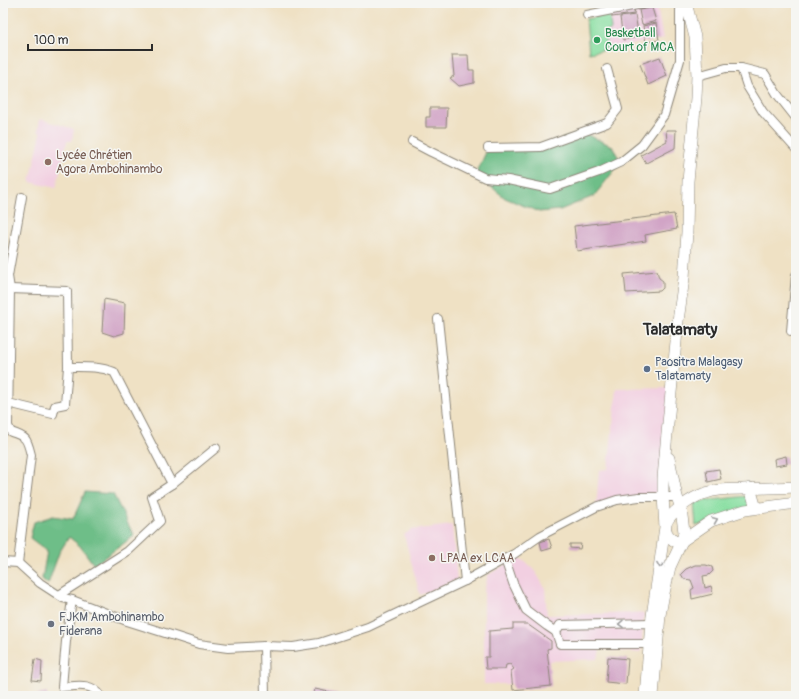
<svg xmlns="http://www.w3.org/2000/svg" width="799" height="699" viewBox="0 0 799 699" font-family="Pangolin,sans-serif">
<rect width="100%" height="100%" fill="#f6f6f2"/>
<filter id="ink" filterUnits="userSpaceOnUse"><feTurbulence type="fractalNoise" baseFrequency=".025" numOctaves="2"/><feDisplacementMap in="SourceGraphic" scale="8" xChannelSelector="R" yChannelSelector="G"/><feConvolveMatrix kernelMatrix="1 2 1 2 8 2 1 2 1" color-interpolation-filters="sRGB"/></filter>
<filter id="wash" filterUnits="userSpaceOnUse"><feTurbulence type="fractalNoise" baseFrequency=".012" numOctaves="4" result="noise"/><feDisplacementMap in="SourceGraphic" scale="16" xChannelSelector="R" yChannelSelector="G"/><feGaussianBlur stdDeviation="0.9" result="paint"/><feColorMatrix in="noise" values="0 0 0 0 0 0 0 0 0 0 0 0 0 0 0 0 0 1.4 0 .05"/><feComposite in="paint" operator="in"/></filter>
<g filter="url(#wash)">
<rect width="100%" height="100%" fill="#efe1c4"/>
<g fill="#f2cfe1">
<path d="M 657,6 L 663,39 L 608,49 L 604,31 L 611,29 L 609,11 L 635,7 Z"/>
<path d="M 40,119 L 74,129 L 72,141 L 67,141 L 56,188 L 30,182 L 41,133 L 38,131 Z"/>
<path d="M 672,388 L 663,496 L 596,507 L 599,470 L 608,469 L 617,389 Z"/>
<path d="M 452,525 L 457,580 L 420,595 L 404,535 L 411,530 Z"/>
<path d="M 519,557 L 534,569 L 545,588 L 547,615 L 644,613 L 641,653 L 600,649 L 598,659 L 549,661 L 551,686 L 513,690 L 512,684 L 484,684 L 484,591 L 488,575 Z"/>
</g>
<g fill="#89dfa2" stroke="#5a8566">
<path d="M 609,11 L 611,30 L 604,32 L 608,49 L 589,53 L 586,19 L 597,17 Z"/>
<path d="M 748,496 L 750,509 L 696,526 L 694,502 Z"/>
</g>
<g fill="#6ebe88" stroke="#4c745a">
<path d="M 581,132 L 612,146 L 621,162 L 594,196 L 560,210 L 539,212 L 505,198 L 476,174 L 488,148 L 541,147 Z"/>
<path d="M 85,492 L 113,494 L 134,536 L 94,565 L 80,546 L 69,537 L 59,553 L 48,584 L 42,579 L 47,551 L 30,538 L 34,522 L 53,516 L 73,519 Z"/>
</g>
<g id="blocks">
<g fill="#d1a4c6">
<path d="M 635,7 L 634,14 L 612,17 L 612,11 Z"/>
<path d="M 652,8 L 656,21 L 642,25 L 639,10 Z"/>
<path d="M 635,15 L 639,37 L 623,40 L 620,17 Z"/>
<path d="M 656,23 L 659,40 L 646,42 L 643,26 Z"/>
<path d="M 452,55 L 468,55 L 469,70 L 474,70 L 474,83 L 459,86 L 450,78 L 454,76 Z"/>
<path d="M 660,57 L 667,76 L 648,85 L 640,64 Z"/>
<path d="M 430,108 L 447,108 L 446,127 L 426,127 L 426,117 L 430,117 Z"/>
<path d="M 666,130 L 676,130 L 675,148 L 646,163 L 641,155 L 667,141 Z"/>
<path d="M 674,214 L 677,229 L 645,235 L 646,241 L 577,251 L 574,226 Z"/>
<path d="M 657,271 L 659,278 L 663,281 L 663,288 L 660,291 L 626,293 L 624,274 Z"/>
<path d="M 104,299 L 125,303 L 124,333 L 114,336 L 102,332 Z"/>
<path d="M 786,456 L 787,464 L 775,466 L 774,459 Z"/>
<path d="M 719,469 L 721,479 L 708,482 L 706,471 Z"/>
<path d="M 549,539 L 552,548 L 542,551 L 540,542 Z"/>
<path d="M 570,544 L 581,544 L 580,549 L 570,548 Z"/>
<path d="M 695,565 L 706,565 L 712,567 L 713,571 L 709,575 L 703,576 L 705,588 L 711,586 L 713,594 L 692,599 L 691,590 L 694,588 L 691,580 L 684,579 L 681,574 L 686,569 Z"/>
<path d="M 513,624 L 527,624 L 551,641 L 551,648 L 547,649 L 551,686 L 513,690 L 511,671 L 514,669 L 510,664 L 506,665 L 505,669 L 486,669 L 485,657 L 489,657 L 489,631 L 513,629 Z"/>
<path d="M 608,657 L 628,659 L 626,684 L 606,682 Z"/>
<path d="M 35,659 L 42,661 L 41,681 L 32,680 Z"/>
<path d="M 315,689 L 339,694 L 339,696 L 313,696 Z"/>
<path d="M 14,692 L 15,696 L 6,696 L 7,693 Z"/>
<path d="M 47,692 L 47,696 L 36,696 L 38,694 Z"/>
</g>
</g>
</g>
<g filter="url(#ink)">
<use href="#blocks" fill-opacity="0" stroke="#8d8678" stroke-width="1"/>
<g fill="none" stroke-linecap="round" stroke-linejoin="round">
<defs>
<g id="minor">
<path d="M 587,15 L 647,3"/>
<path d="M 741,68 L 765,74 L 777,94 L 796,118"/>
<path d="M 697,76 L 726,68 L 741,68 L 747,86 L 763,112 L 796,149"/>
<path d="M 412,142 L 431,152 L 485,178 L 508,180 L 550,189 L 599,172 L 621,162 L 642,145 L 664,115 L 680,60 L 680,10 L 681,5 L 684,3"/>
<path d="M 488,148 L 541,147 L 607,123 L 618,109 L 607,69"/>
<path d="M 438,319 L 465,581"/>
<path d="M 791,331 L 796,275"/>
<path d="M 68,367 C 84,367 99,366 114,372 L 172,484"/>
<path d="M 8,403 L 53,414 L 55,406 L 65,404 L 68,367 L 67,291 L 10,289"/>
<path d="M 505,559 L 513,583 L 526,610 L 547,626 L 556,632 L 560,644 L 654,644"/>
<path d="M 3,562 L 18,563 L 40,583 L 63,598 L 72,600 L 127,621 L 165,633 L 199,644 L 228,648 L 264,646 L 293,647 L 319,643 L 368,627 L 414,605 L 465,581 L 514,554 L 540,536 L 596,507 L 617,500 L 639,497 L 677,497"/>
<path d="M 18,563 L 31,455 C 27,439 27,437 11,432 L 8,426 L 10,289 L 8,276 L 22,197"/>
<path d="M 59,595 L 128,551 L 160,521 L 152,497 L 172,484 L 216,448"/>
<path d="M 72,600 L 66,641 L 62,687 C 77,686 91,682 101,696"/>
<path d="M 556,632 L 560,625 L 651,623 L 655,624"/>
<path d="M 264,646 L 265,696"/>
</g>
<g id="major">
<path d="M 796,487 C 778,488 761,488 743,489 C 730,489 716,489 703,494 C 693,497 669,513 666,524 C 665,529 667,535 671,538 C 674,542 677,542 682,541 L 711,521 L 745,510 L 796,503"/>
<path d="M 750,488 L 756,508"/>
<path d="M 645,696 L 651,623 L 665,527 L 663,496 L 663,478 L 666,444 L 678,321 L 684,278 L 687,232 L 688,181 L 696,98 L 697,76 L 695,37 L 686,3"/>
<path d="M 653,696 L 660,615 L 664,593 L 670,567 L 682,541 L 684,532 L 681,508 L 677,497 L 669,458"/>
</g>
</defs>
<use href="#minor" stroke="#8d8678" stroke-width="10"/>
<use href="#major" stroke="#8d8678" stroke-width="12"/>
<use href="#minor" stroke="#fff" stroke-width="8"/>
<use href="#major" stroke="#fff" stroke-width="11"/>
</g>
<defs><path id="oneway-chevron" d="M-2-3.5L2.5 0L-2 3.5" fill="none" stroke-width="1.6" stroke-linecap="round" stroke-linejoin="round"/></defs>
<g stroke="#a0a0a0">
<use href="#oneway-chevron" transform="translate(715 520) rotate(-22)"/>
<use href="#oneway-chevron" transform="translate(660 565) rotate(99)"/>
<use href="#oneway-chevron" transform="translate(621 624) rotate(179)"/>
</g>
</g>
<circle fill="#2e9e5b" stroke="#f6f6f2" stroke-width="1.5" cx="597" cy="40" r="4"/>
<g fill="#8d6e63" stroke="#f6f6f2" stroke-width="1.5">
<circle cx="48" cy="162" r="4"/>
<circle cx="432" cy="558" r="4"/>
</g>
<circle fill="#5c6f8a" stroke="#f6f6f2" stroke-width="1.5" cx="647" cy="369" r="4"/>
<circle fill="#6b7280" stroke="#f6f6f2" stroke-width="1.5" cx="51" cy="624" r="4"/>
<g text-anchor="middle" stroke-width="3" stroke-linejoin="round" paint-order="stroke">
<g font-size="12" fill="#27864d" stroke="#f6f6f2" text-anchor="start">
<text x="605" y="37">Basketball<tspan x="605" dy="14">Court of MCA</tspan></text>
</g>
<g font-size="12" fill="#785e54" stroke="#f6f6f2" text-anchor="start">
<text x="56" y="159">Lycée Chrétien<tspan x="56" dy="14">Agora Ambohinambo</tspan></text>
<text x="440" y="562">LPAA ex LCAA</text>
</g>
<g font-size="12" fill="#4e5e75" stroke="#f6f6f2" text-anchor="start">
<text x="655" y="366">Paositra Malagasy<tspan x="655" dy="14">Talatamaty</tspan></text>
</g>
<g font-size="12" fill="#5b616d" stroke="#f6f6f2" text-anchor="start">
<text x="59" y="621">FJKM Ambohinambo<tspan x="59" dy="14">Fiderana</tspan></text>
</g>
<g font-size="16" font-weight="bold" fill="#2b2b2b" stroke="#f6f6f2">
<text x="680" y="335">Talatamaty</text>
</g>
</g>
<rect width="799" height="699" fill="none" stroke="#f6f6f2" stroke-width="16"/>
<path d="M28 44v6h124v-6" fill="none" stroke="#2b2b2b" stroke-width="2"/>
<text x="34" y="44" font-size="12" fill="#2b2b2b" stroke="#f6f6f2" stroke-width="3" paint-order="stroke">100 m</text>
</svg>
